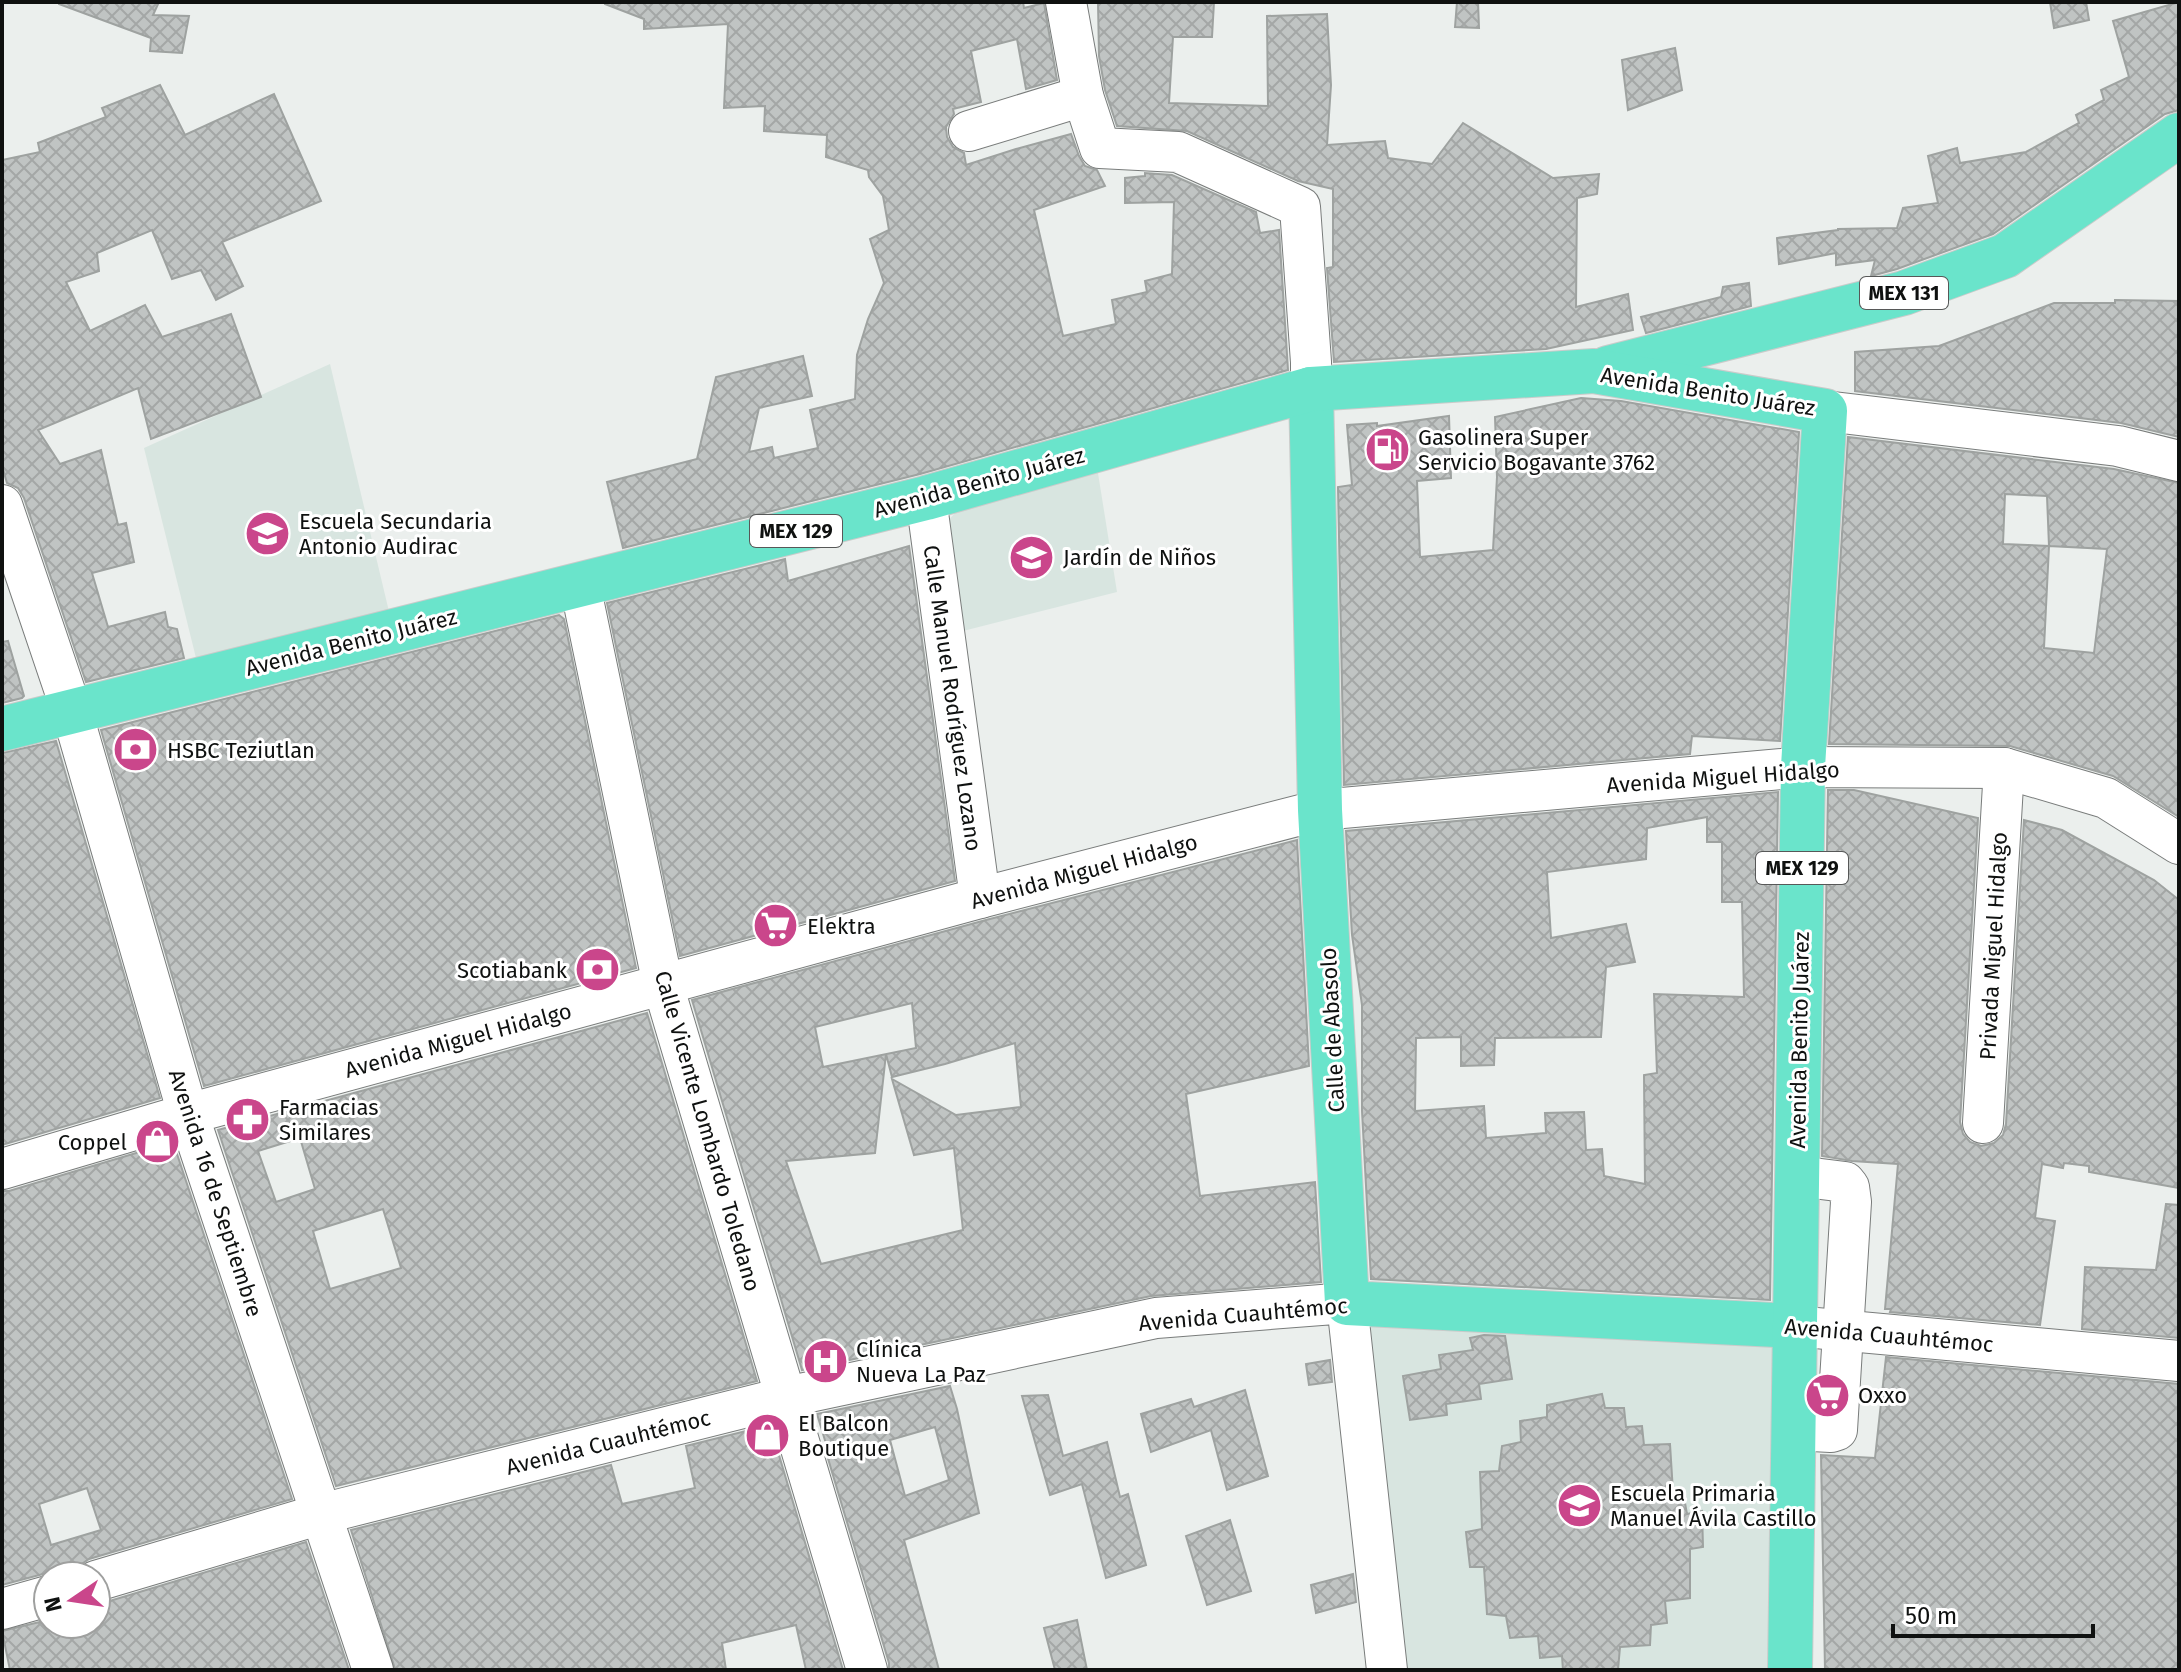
<svg xmlns="http://www.w3.org/2000/svg" width="2181" height="1672" viewBox="0 0 2181 1672" font-family="'Fira Sans',sans-serif">
<defs>
<pattern id="building-cross-hatch" width="8" height="8" patternUnits="userSpaceOnUse" patternTransform="scale(2)"><rect width="8" height="8" fill="#c0c4c3"/><path d="M0 0l8 8M0 8l8-8" fill="none" stroke="#a4a7a6"/></pattern>
</defs>
<rect width="100%" height="100%" fill="#ebefed"/>
<g fill="#d8e5e0">
<path d="M 330,364 L 391,620 L 199,670 L 144,448 Z"/>
<path d="M 1097,467 L 1117,592 L 963,631 L 947,522 L 962,505 Z"/>
<path d="M 1367,1322 L 1776,1341 L 1770,1670 L 1401,1670 Z"/>
</g>
<g fill="url(#building-cross-hatch)" stroke="#9ea2a0" stroke-width="2" fill-rule="evenodd">
<path d="M 59,2 L 159,2 L 153,15 L 189,16 L 182,53 L 150,51 L 151,38 L 59,4 Z"/>
<path d="M 605,2 L 1023,2 L 1024,8 L 1044,3 L 1057,80 L 1026,89 L 1017,39 L 971,51 L 981,102 L 953,109 L 954,114 L 946,127 L 947,137 L 953,147 L 964,153 L 966,165 L 1016,149 L 1071,134 L 1079,156 L 1085,166 L 1097,170 L 1105,186 L 1034,210 L 1063,336 L 1116,324 L 1112,300 L 1147,292 L 1145,281 L 1172,274 L 1174,202 L 1125,203 L 1125,178 L 1145,176 L 1145,173 L 1172,175 L 1256,212 L 1260,233 L 1279,230 L 1288,370 L 920,474 L 623,548 L 607,482 L 697,459 L 716,377 L 803,356 L 812,396 L 759,408 L 749,452 L 772,447 L 774,458 L 818,448 L 810,410 L 855,399 L 857,355 L 868,319 L 884,283 L 870,239 L 889,230 L 883,196 L 869,177 L 868,170 L 826,157 L 827,135 L 764,131 L 765,106 L 724,108 L 728,24 L 644,29 L 644,19 L 605,4 Z"/>
<path d="M 1098,2 L 1214,2 L 1212,37 L 1173,37 L 1169,103 L 1268,106 L 1267,16 L 1327,14 L 1331,85 L 1327,145 L 1385,141 L 1388,158 L 1432,164 L 1463,123 L 1553,178 L 1599,174 L 1597,194 L 1577,198 L 1576,307 L 1628,294 L 1633,330 L 1546,349 L 1334,362 L 1327,268 L 1333,267 L 1333,189 L 1298,181 L 1187,131 L 1117,126 L 1105,90 L 1099,56 Z"/>
<path d="M 1457,2 L 1478,2 L 1479,28 L 1455,27 Z"/>
<path d="M 2050,2 L 2086,2 L 2089,20 L 2054,28 Z"/>
<path d="M 2179,2 L 2179,110 L 2165,114 L 1993,234 L 1897,269 L 1871,276 L 1875,260 L 1836,265 L 1836,253 L 1779,264 L 1777,238 L 1838,230 L 1838,229 L 1897,228 L 1903,208 L 1938,203 L 1928,156 L 1957,148 L 1960,163 L 2026,152 L 2079,123 L 2076,115 L 2104,100 L 2101,90 L 2129,77 L 2113,21 Z"/>
<path d="M 1675,48 L 1682,90 L 1628,110 L 1622,60 Z"/>
<path d="M 160,85 L 185,135 L 274,94 L 321,201 L 222,242 L 243,286 L 216,300 L 201,270 L 172,279 L 152,230 L 97,253 L 99,271 L 66,282 L 90,331 L 145,305 L 162,337 L 231,314 L 261,397 L 151,439 L 138,388 L 38,430 L 60,464 L 101,450 L 118,525 L 126,523 L 134,562 L 92,573 L 108,627 L 165,612 L 168,627 L 177,629 L 184,658 L 86,682 L 24,498 L 18,488 L 7,483 L 2,466 L 2,160 L 40,152 L 38,143 L 106,117 L 102,108 Z"/>
<path d="M 1749,283 L 1751,306 L 1646,333 L 1641,317 L 1721,297 L 1723,287 Z"/>
<path d="M 2115,300 L 2179,301 L 2179,437 L 2121,423 L 1855,391 L 1855,352 L 1939,346 L 2054,303 L 2115,303 Z"/>
<path d="M 1581,398 L 1621,401 L 1799,432 L 1780,741 L 1692,736 L 1690,754 L 1344,785 L 1338,487 L 1352,485 L 1347,425 L 1377,423 L 1377,426 L 1449,416 L 1451,478 L 1417,481 L 1420,557 L 1493,550 L 1497,477 L 1495,417 Z"/>
<path d="M 1848,437 L 2114,469 L 2179,483 L 2179,817 L 2113,776 L 2010,746 L 1829,744 ZM 2005,494 L 2047,496 L 2049,546 L 2107,549 L 2094,653 L 2044,648 L 2049,546 L 2003,544 Z"/>
<path d="M 909,546 L 955,881 L 680,956 L 607,603 L 785,559 L 788,581 Z"/>
<path d="M 559,615 L 564,619 L 636,968 L 204,1086 L 101,730 Z"/>
<path d="M 8,641 L 24,696 L 22,698 L 2,703 L 2,642 Z"/>
<path d="M 56,741 L 160,1098 L 2,1145 L 2,753 Z"/>
<path d="M 1828,790 L 1854,790 L 1978,818 L 1960,1122 L 1963,1134 L 1970,1142 L 1981,1146 L 1994,1143 L 2003,1135 L 2006,1124 L 2024,820 L 2062,830 L 2154,880 L 2179,900 L 2179,1188 L 2089,1172 L 2089,1166 L 2064,1163 L 2063,1168 L 2042,1164 L 2035,1218 L 2055,1221 L 2040,1325 L 1890,1312 L 1891,1309 L 1885,1309 L 1898,1164 L 1852,1161 L 1822,1156 Z"/>
<path d="M 1778,792 L 1770,1300 L 1371,1279 L 1362,1111 L 1362,1005 L 1352,935 L 1346,831 ZM 1707,817 L 1707,842 L 1722,842 L 1722,902 L 1742,902 L 1744,997 L 1654,994 L 1657,1073 L 1644,1075 L 1645,1184 L 1604,1176 L 1602,1149 L 1586,1150 L 1584,1112 L 1545,1113 L 1546,1133 L 1486,1138 L 1484,1106 L 1415,1111 L 1416,1038 L 1461,1037 L 1461,1066 L 1494,1065 L 1495,1038 L 1601,1037 L 1606,967 L 1635,962 L 1626,924 L 1551,938 L 1547,872 L 1646,859 L 1647,828 Z"/>
<path d="M 1297,840 L 1309,1066 L 1186,1094 L 1200,1196 L 1315,1182 L 1321,1282 L 1151,1296 L 802,1370 L 692,1000 L 986,920 ZM 912,1003 L 916,1048 L 823,1067 L 815,1027 ZM 1015,1043 L 1021,1107 L 956,1115 L 892,1079 L 914,1155 L 954,1148 L 963,1230 L 821,1264 L 786,1161 L 875,1153 L 886,1054 L 892,1077 L 945,1064 Z"/>
<path d="M 647,1013 L 757,1381 L 336,1486 L 218,1130 ZM 300,1138 L 315,1189 L 276,1202 L 258,1151 ZM 383,1209 L 401,1268 L 330,1289 L 313,1231 Z"/>
<path d="M 173,1142 L 292,1499 L 89,1559 L 79,1566 L 74,1576 L 43,1574 L 2,1585 L 2,1191 L 9,1191 ZM 87,1488 L 101,1530 L 51,1545 L 39,1504 Z"/>
<path d="M 2166,1204 L 2179,1205 L 2179,1338 L 2082,1329 L 2085,1267 L 2156,1270 Z"/>
<path d="M 1484,1335 L 1505,1336 L 1512,1379 L 1479,1384 L 1481,1399 L 1446,1404 L 1447,1415 L 1410,1420 L 1403,1376 L 1441,1369 L 1439,1355 L 1473,1350 L 1470,1338 Z"/>
<path d="M 1886,1357 L 2179,1384 L 2179,1670 L 1825,1670 L 1821,1455 L 1875,1458 Z"/>
<path d="M 1330,1360 L 1332,1382 L 1309,1385 L 1306,1364 Z"/>
<path d="M 950,1386 L 957,1409 L 979,1513 L 904,1540 L 939,1670 L 889,1670 L 889,1663 L 824,1445 L 827,1447 L 817,1414 ZM 935,1427 L 949,1480 L 905,1496 L 890,1440 Z"/>
<path d="M 1245,1390 L 1268,1476 L 1227,1490 L 1211,1430 L 1151,1452 L 1141,1414 L 1191,1399 L 1194,1407 Z"/>
<path d="M 1602,1394 L 1605,1408 L 1624,1408 L 1626,1427 L 1642,1426 L 1644,1445 L 1670,1444 L 1673,1492 L 1683,1492 L 1687,1514 L 1702,1511 L 1703,1547 L 1690,1549 L 1690,1598 L 1665,1601 L 1667,1623 L 1651,1625 L 1650,1645 L 1620,1647 L 1618,1670 L 1563,1670 L 1562,1656 L 1540,1658 L 1538,1636 L 1510,1638 L 1506,1616 L 1487,1614 L 1484,1567 L 1470,1567 L 1466,1532 L 1482,1529 L 1480,1472 L 1499,1471 L 1502,1446 L 1521,1442 L 1520,1421 L 1547,1417 L 1547,1405 Z"/>
<path d="M 1048,1395 L 1063,1456 L 1107,1442 L 1120,1497 L 1128,1494 L 1146,1565 L 1106,1578 L 1082,1484 L 1050,1495 L 1022,1396 Z"/>
<path d="M 770,1425 L 843,1670 L 806,1670 L 796,1625 L 722,1643 L 726,1670 L 395,1669 L 351,1530 L 611,1465 L 622,1504 L 695,1488 L 686,1446 Z"/>
<path d="M 1230,1520 L 1251,1591 L 1207,1605 L 1186,1536 Z"/>
<path d="M 306,1542 L 349,1670 L 10,1670 L 2,1631 L 48,1620 L 48,1624 L 96,1624 L 96,1603 L 103,1603 Z"/>
<path d="M 1353,1574 L 1356,1602 L 1316,1613 L 1311,1585 Z"/>
<path d="M 1077,1620 L 1087,1670 L 1055,1670 L 1044,1628 Z"/>
</g>
<g fill="none" stroke-linecap="round" stroke-linejoin="round">
<defs>
<g id="minor">
<path d="M 1066,2 L 1083,96 L 1100,148 L 1178,152 L 1300,207 L 1311,362 L 1311,389"/>
<path d="M 969,131 L 1083,96"/>
<path d="M 1825,411 L 2118,446 L 2179,461"/>
<path d="M 926,498 L 980,898"/>
<path d="M 2,505 L 72,712 L 188,1114 L 373,1670"/>
<path d="M 580,585 L 663,985 L 867,1670"/>
<path d="M 1983,1123 L 2004,768"/>
<path d="M 2,1169 L 188,1114 L 980,898 L 1320,810 L 1803,767 L 2004,768 L 2106,798 L 2179,844"/>
<path d="M 1794,1326 L 2179,1361"/>
<path d="M 1793,1430 L 1831,1432 L 1837,1430 L 1851,1202 L 1849,1187 L 1845,1182 L 1797,1176"/>
<path d="M 96,1581 L 321,1514 L 786,1397 L 1156,1318 L 1347,1303 L 1387,1670"/>
<path d="M 2,1609 L 48,1596"/>
</g>
<g id="major">
<path d="M 1608,368 L 1904,293 L 2005,256 L 2179,135"/>
<path d="M 1311,389 L 1320,810 L 1347,1303 L 1794,1326"/>
<path d="M 2,729 L 926,498 L 1311,389 L 1594,371 L 1825,411 L 1803,767 L 1790,1670"/>
</g>
</defs>
<use href="#minor" stroke="#797c7b" stroke-width="42"/>
<use href="#major" stroke="#cacbca" stroke-width="46"/>
<use href="#minor" stroke="#fff" stroke-width="40"/>
<use href="#major" stroke="#6ae4cb" stroke-width="44"/>
</g>
<defs>
<symbol id="fuel-disc" viewBox="-11 -11 22 22"><circle r="9.5" fill="#ca468b" stroke="#fff"/><path d="M-5.5-6h7V0h2V4h1.3V-2.5L3-4.5l.8-.8L6-3V5H2.5V1h-1V6h-7ZM-4.2-4.7v3.2H.2V-4.7Z" fill="#fff"/></symbol>
<symbol id="school-disc" viewBox="-11 -11 22 22"><circle r="9.5" fill="#ca468b" stroke="#fff"/><path d="M0-5L7-2L0 1L-7-2ZM-4 1L0 2.5L4 1V4Q0 6-4 4Z" fill="#fff"/></symbol>
<symbol id="bank-disc" viewBox="-11 -11 22 22"><circle r="9.5" fill="#ca468b" stroke="#fff"/><path d="M-6-4H6V4H-6ZM0-2.3a2.3 2.3 0 1 0 0 4.6a2.3 2.3 0 1 0 0-4.6Z" fill="#fff"/></symbol>
<symbol id="supermarket-disc" viewBox="-11 -11 22 22"><circle r="9.5" fill="#ca468b" stroke="#fff"/><path d="M-6-5.5h2.5l.6 2H6L4.5 2H-2.5L-4.4-4H-6ZM-1.5 3.2a1.3 1.3 0 1 0 .1 0ZM3 3.2a1.3 1.3 0 1 0 .1 0Z" fill="#fff"/></symbol>
<symbol id="pharmacy-disc" viewBox="-11 -11 22 22"><circle r="9.5" fill="#ca468b" stroke="#fff"/><path d="M-2-6h4v4h4v4h-4v4h-4v-4h-4v-4h4Z" fill="#fff"/></symbol>
<symbol id="shop-disc" viewBox="-11 -11 22 22"><circle r="9.5" fill="#ca468b" stroke="#fff"/><path d="M-5-2.5h2.3a2.7 3.5 0 0 1 5.4 0H5L5.5 6h-11ZM-1.5-2.5h3a1.5 2.3 0 0 0-3 0Z" fill="#fff"/></symbol>
<symbol id="hospital-disc" viewBox="-11 -11 22 22"><circle r="9.5" fill="#ca468b" stroke="#fff"/><path d="M-5-5h3v3.5h4V-5h3V5h-3V1.5h-4V5h-3Z" fill="#fff"/></symbol>
</defs>
<g fill-rule="evenodd">
<use href="#fuel-disc" x="1362" y="424" width="51" height="51"/>
<use href="#school-disc" x="242" y="508" width="51" height="51"/>
<use href="#school-disc" x="1006" y="532" width="51" height="51"/>
<use href="#bank-disc" x="110" y="724" width="51" height="51"/>
<use href="#supermarket-disc" x="750" y="900" width="51" height="51"/>
<use href="#bank-disc" x="572" y="944" width="51" height="51"/>
<use href="#pharmacy-disc" x="222" y="1094" width="51" height="51"/>
<use href="#shop-disc" x="132" y="1116" width="51" height="51"/>
<use href="#hospital-disc" x="800" y="1336" width="51" height="51"/>
<use href="#supermarket-disc" x="1802" y="1370" width="51" height="51"/>
<use href="#shop-disc" x="742" y="1410" width="51" height="51"/>
<use href="#school-disc" x="1554" y="1480" width="51" height="51"/>
</g>
<g text-anchor="middle" stroke-width="6" stroke-linejoin="round" paint-order="stroke">
<g fill="#fff" stroke="#575858" stroke-width="2">
<rect x="1860" y="277" width="88" height="32" rx="6"/>
<rect x="750" y="515" width="92" height="32" rx="6"/>
<rect x="1756" y="852" width="92" height="32" rx="6"/>
</g>
<g font-size="20" font-weight="bold" fill="#0f1110">
<text x="1904" y="300">MEX 131</text>
<text x="796" y="538">MEX 129</text>
<text x="1802" y="875">MEX 129</text>
</g>
<g font-size="22" fill="#0f1110" stroke="#fff">
<text transform="translate(1708 391) rotate(9)" y="8">Avenida Benito Juárez</text>
<text transform="translate(979 482) rotate(-15)" y="8">Avenida Benito Juárez</text>
<text transform="translate(351 642) rotate(-14)" y="8">Avenida Benito Juárez</text>
<text transform="translate(953 698) rotate(82)" y="8">Calle Manuel Rodríguez Lozano</text>
<text transform="translate(1723 777) rotate(-4)" y="8">Avenida Miguel Hidalgo</text>
<text transform="translate(1084 871) rotate(-15)" y="8">Avenida Miguel Hidalgo</text>
<text transform="translate(1993 946) rotate(-87)" y="8">Privada Miguel Hidalgo</text>
<text transform="translate(1332 1030) rotate(-93)" y="8">Calle de Abasolo</text>
<text transform="translate(458 1040) rotate(-15)" y="8">Avenida Miguel Hidalgo</text>
<text transform="translate(1799 1040) rotate(-89)" y="8">Avenida Benito Juárez</text>
<text transform="translate(708 1131) rotate(74)" y="8">Calle Vicente Lombardo Toledano</text>
<text transform="translate(216 1193) rotate(72)" y="8">Avenida 16 de Septiembre</text>
<text transform="translate(1243 1314) rotate(-5)" y="8">Avenida Cuauhtémoc</text>
<text transform="translate(1889 1335) rotate(5)" y="8">Avenida Cuauhtémoc</text>
<text transform="translate(608 1442) rotate(-14)" y="8">Avenida Cuauhtémoc</text>
</g>
<g font-size="22" fill="#0f1110" stroke="#fff" text-anchor="start">
<text x="1418" y="445">Gasolinera Super<tspan x="1418" dy="25">Servicio Bogavante 3762</tspan></text>
<text x="299" y="529">Escuela Secundaria<tspan x="299" dy="25">Antonio Audirac</tspan></text>
<text x="1063" y="565">Jardín de Niños</text>
<text x="167" y="758">HSBC Teziutlan</text>
<text x="807" y="934">Elektra</text>
<text x="567" y="978" text-anchor="end">Scotiabank</text>
<text x="279" y="1115">Farmacias<tspan x="279" dy="25">Similares</tspan></text>
<text x="127" y="1150" text-anchor="end">Coppel</text>
<text x="856" y="1357">Clínica<tspan x="856" dy="25">Nueva La Paz</tspan></text>
<text x="1858" y="1403">Oxxo</text>
<text x="798" y="1431">El Balcon<tspan x="798" dy="25">Boutique</tspan></text>
<text x="1610" y="1501">Escuela Primaria<tspan x="1610" dy="25">Manuel Ávila Castillo</tspan></text>
</g>
</g>
<rect width="2181" height="1672" fill="none" stroke="#0f1110" stroke-width="8"/>
<g transform="translate(72 1600) rotate(257)"><circle r="38" fill="#ffffff" stroke="#9fa09f" stroke-width="2"/>
<path d="M0-6L14 30L0 20L-14 30Z" fill="#ca468b"/>
<text y="-12" font-size="22" font-weight="bold" text-anchor="middle" fill="#0f1110">N</text>
</g>
<path d="M1893 1624v12h200v-12" fill="none" stroke="#0f1110" stroke-width="4"/>
<text x="1905" y="1624" font-size="24" fill="#0f1110" stroke="#ffffff" stroke-width="6" paint-order="stroke">50 m</text>
</svg>
